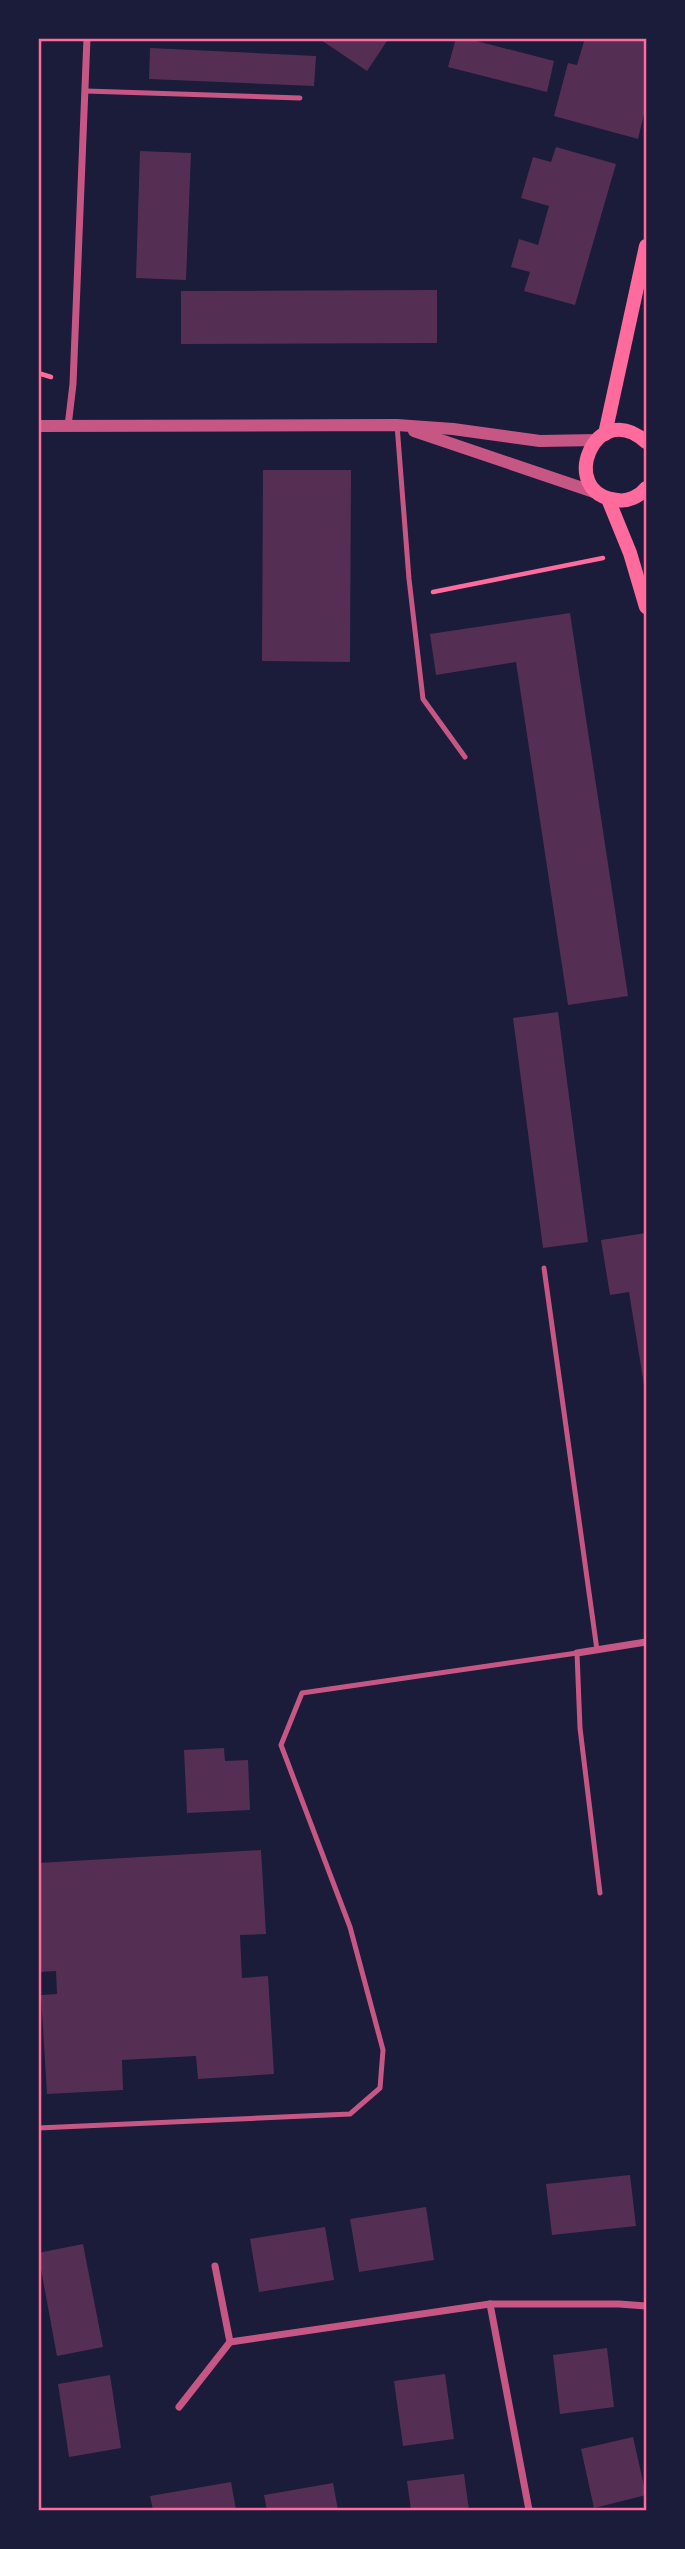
<svg xmlns="http://www.w3.org/2000/svg" width="685" height="2549" viewBox="0 0 685 2549" font-family="'Noto Sans',sans-serif">
<rect width="100%" height="100%" fill="#1b1b3a"/>
<g fill="#542f53">
<path d="M 318,38 L 389,38 L 367,71 Z"/>
<path d="M 456,38 L 465,38 L 554,61 L 547,92 L 448,67 Z"/>
<path d="M 585,38 L 646,38 L 646,105 L 638,139 L 554,116 L 568,63 L 577,65 Z"/>
<path d="M 150,48 L 316,56 L 314,86 L 149,79 Z"/>
<path d="M 556,147 L 616,164 L 575,305 L 524,291 L 530,272 L 511,267 L 519,239 L 538,245 L 549,206 L 521,198 L 533,157 L 551,162 Z"/>
<path d="M 140,151 L 191,153 L 186,280 L 136,278 Z"/>
<path d="M 437,290 L 437,343 L 181,344 L 181,291 Z"/>
<path d="M 263,470 L 351,470 L 350,662 L 262,661 Z"/>
<path d="M 570,613 L 628,996 L 568,1005 L 516,662 L 436,675 L 430,634 Z"/>
<path d="M 558,1012 L 588,1242 L 543,1248 L 513,1018 Z"/>
<path d="M 646,1233 L 646,1391 L 645,1391 L 629,1292 L 610,1295 L 601,1240 Z"/>
<path d="M 224,1748 L 225,1761 L 248,1760 L 250,1810 L 187,1813 L 184,1750 Z"/>
<path d="M 261,1850 L 266,1934 L 240,1935 L 242,1978 L 268,1976 L 274,2074 L 198,2079 L 196,2056 L 122,2060 L 123,2090 L 47,2094 L 41,1995 L 57,1994 L 56,1971 L 39,1972 L 38,1863 Z"/>
<path d="M 630,2175 L 636,2226 L 552,2235 L 546,2184 Z"/>
<path d="M 426,2207 L 434,2260 L 359,2272 L 350,2219 Z"/>
<path d="M 325,2227 L 334,2280 L 259,2292 L 250,2239 Z"/>
<path d="M 83,2244 L 103,2347 L 57,2356 L 38,2253 Z"/>
<path d="M 607,2348 L 614,2407 L 560,2414 L 553,2355 Z"/>
<path d="M 445,2374 L 454,2439 L 403,2446 L 394,2381 Z"/>
<path d="M 110,2375 L 121,2448 L 69,2457 L 58,2384 Z"/>
<path d="M 633,2437 L 646,2495 L 594,2508 L 581,2449 Z"/>
<path d="M 464,2474 L 469,2510 L 411,2510 L 407,2481 Z"/>
<path d="M 231,2482 L 236,2510 L 153,2510 L 150,2496 Z"/>
<path d="M 333,2483 L 338,2510 L 267,2510 L 264,2495 Z"/>
</g>
<g fill="none" stroke-linecap="round" stroke-linejoin="round">
<g stroke="#ff6b9d" stroke-width="4.5">
<path d="M 38,373 L 51,377"/>
<path d="M 433,592 L 603,558"/>
</g>
<g stroke="#c65784" stroke-width="5">
<path d="M 86,91 L 300,98"/>
<path d="M 397,425 L 409,579 L 423,699 L 465,757"/>
<path d="M 544,1268 L 597,1650"/>
<path d="M 38,2128 L 350,2114 L 380,2088 L 383,2050 L 350,1927 L 281,1745 L 302,1693 L 577,1653 L 580,1728 L 600,1893"/>
</g>
<g stroke="#c65784" stroke-width="7">
<path d="M 68,426 L 73,384 L 87,38"/>
<path d="M 577,1653 L 646,1642"/>
<path d="M 215,2266 L 230,2342 L 490,2304 L 619,2304 L 646,2306"/>
<path d="M 490,2304 L 529,2510"/>
<path d="M 179,2407 L 230,2342"/>
</g>
<g stroke="#c65784" stroke-width="12">
<path d="M 38,426 L 397,425 L 453,429 L 540,441 L 597,440"/>
<path d="M 414,431 L 600,494"/>
</g>
<g stroke="#ff6b9d" stroke-width="14">
<path d="M 605,434 L 646,246"/>
<path d="M 646,442 C 595,396 556,494 617,500 C 628,502 640,496 646,488"/>
<path d="M 608,499 L 630,553 L 646,607"/>
</g>
</g>
<rect width="685" height="2549" fill="none" stroke="#1b1b3a" stroke-width="80"/>
<rect x="40" y="40" width="605" height="2469" fill="none" stroke="#ff6b9d" stroke-width="2.5"/>
</svg>
